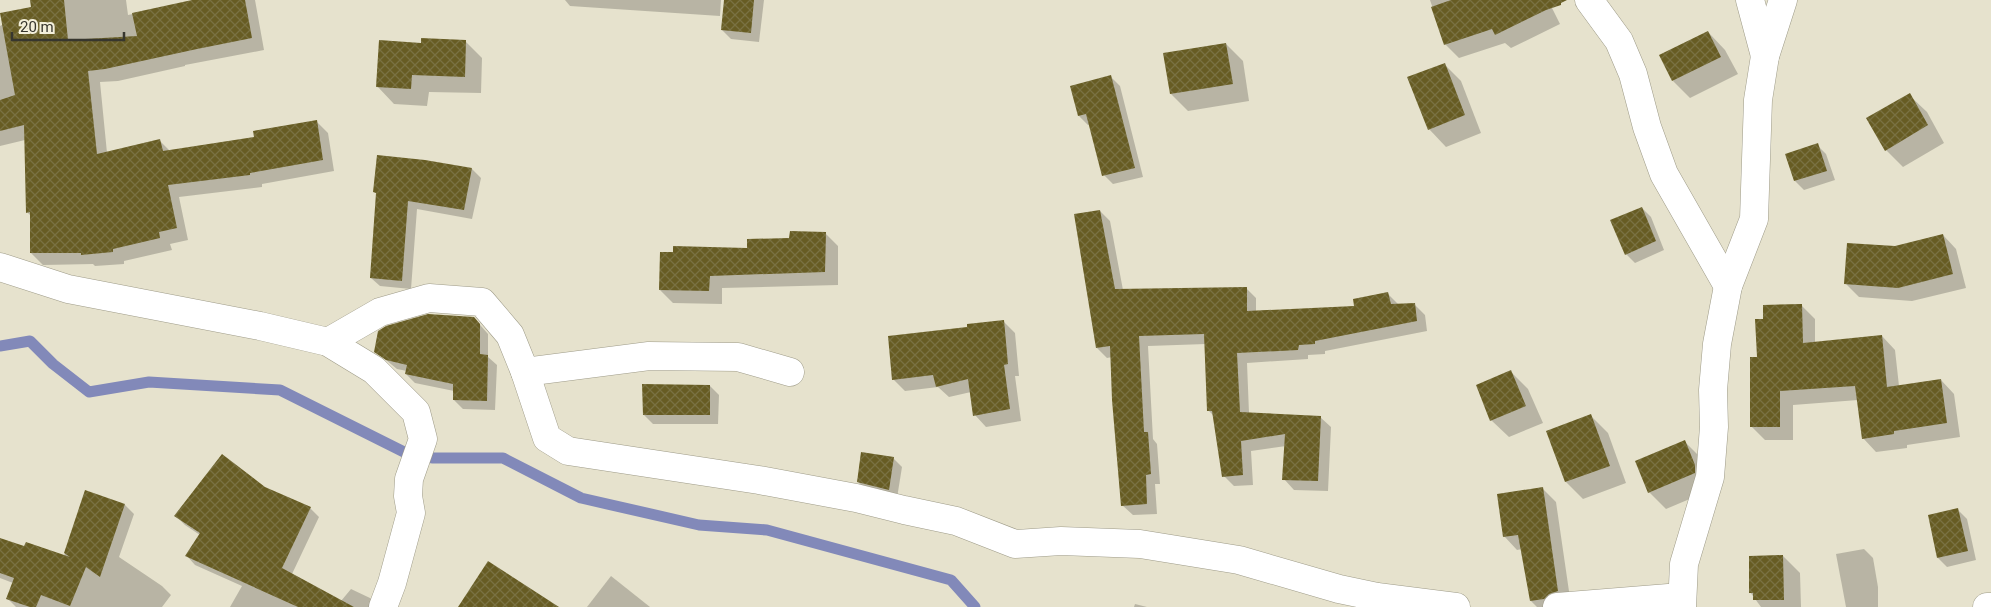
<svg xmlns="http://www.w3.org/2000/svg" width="1991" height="607" viewBox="0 0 1991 607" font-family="Roboto,sans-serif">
<defs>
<pattern id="building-cross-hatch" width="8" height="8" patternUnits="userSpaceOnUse" patternTransform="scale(1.25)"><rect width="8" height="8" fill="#675c23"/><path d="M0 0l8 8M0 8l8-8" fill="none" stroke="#797142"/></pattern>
</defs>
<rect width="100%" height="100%" fill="#e6e2cd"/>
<g fill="#0003">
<path d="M 31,0 L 126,0 L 128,15 L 198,0 L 255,0 L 264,50 L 185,65 L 185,66 L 118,81 L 100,82 L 107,153 L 160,141 L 170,151 L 255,138 L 316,121 L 328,133 L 334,171 L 262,184 L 262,187 L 179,197 L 188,240 L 170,244 L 172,250 L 124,261 L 124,264 L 95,266 L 93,264 L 43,265 L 31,253 L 31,216 L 27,212 L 25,140 L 0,146 L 0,26 L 32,8 Z"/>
<path d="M 565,0 L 721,0 L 720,16 L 570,6 Z"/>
<path d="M 725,0 L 764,0 L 759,42 L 731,39 L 722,30 Z"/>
<path d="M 1430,0 L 1548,0 L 1560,24 L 1511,48 L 1505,43 L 1459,58 L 1445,44 Z"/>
<path d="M 1708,32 L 1725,50 L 1738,74 L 1690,98 L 1673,81 Z"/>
<path d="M 465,41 L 482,58 L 481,93 L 429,92 L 427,106 L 394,104 L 377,86 L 422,44 Z"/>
<path d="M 1226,44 L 1243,61 L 1249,101 L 1188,111 L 1171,94 Z"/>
<path d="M 1444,64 L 1461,81 L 1481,133 L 1446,147 L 1429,129 Z"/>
<path d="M 1111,77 L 1120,86 L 1143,177 L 1113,184 L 1104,175 L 1090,124 L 1088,125 L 1079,116 L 1072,87 Z"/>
<path d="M 1909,95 L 1927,112 L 1944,143 L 1903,167 L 1886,150 Z"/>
<path d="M 1817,145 L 1826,154 L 1835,180 L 1804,190 L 1795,181 Z"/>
<path d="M 472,169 L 481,178 L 472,219 L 417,209 L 411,289 L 380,286 L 371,278 L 377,194 L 375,192 Z"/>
<path d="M 1642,208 L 1651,217 L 1664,250 L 1635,263 L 1626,254 Z"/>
<path d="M 1100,211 L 1110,221 L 1123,290 L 1246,288 L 1256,298 L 1256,311 L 1356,307 L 1388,294 L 1398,304 L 1415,305 L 1425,315 L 1427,331 L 1325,351 L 1325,354 L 1308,355 L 1308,359 L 1247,363 L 1249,413 L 1320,417 L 1331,427 L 1328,491 L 1294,490 L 1284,479 L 1286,446 L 1251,451 L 1253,485 L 1234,486 L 1224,476 L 1214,416 L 1208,410 L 1206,344 L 1148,346 L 1153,439 L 1157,444 L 1160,484 L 1155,484 L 1157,514 L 1133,515 L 1122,505 L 1112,357 L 1107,358 L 1097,348 Z"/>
<path d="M 825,233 L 838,246 L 838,285 L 722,288 L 722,304 L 673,303 L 660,290 L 748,249 Z"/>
<path d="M 1943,235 L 1956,249 L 1966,288 L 1912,301 L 1859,297 L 1845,283 L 1895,247 Z"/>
<path d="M 1801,305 L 1815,319 L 1815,343 L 1882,336 L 1895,350 L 1899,386 L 1941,380 L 1954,394 L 1960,437 L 1907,445 L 1907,448 L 1876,452 L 1863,438 L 1858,400 L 1793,405 L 1793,440 L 1765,440 L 1751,426 L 1765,320 Z"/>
<path d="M 474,318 L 488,334 L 488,357 L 497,365 L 495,410 L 463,409 L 454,400 L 454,391 L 415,383 L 406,374 L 407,371 L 397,369 L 375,351 Z"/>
<path d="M 1003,321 L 1015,333 L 1019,376 L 1015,376 L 1021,421 L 986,427 L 975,415 L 971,392 L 949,397 L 938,387 L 905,391 L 893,379 L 968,328 Z"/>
<path d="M 1511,372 L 1528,389 L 1543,423 L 1509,437 L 1491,420 Z"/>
<path d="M 710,386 L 719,395 L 718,424 L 653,424 L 644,415 Z"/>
<path d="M 1591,416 L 1608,433 L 1626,483 L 1583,499 L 1566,482 Z"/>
<path d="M 1685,442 L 1702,459 L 1711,490 L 1666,509 L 1649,492 Z"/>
<path d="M 893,458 L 902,467 L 897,498 L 867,491 L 858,482 Z"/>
<path d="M 264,488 L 310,508 L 319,517 L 292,574 L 341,601 L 351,589 L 370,598 L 379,607 L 230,607 L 242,586 L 195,565 L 187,556 L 200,535 L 185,525 L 176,516 Z"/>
<path d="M 1542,488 L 1556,502 L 1571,605 L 1563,607 L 1537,607 L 1531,601 L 1522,549 L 1517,550 L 1504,536 Z"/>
<path d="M 86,492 L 125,505 L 134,514 L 119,557 L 162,586 L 171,595 L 162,607 L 16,607 L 8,599 L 13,583 L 0,578 L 0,539 L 25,548 L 64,556 Z"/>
<path d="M 1958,510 L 1967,519 L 1976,560 L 1947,567 L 1938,558 L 1930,516 Z"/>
<path d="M 1864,549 L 1873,558 L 1878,587 L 1878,607 L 1846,607 L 1836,554 Z"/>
<path d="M 1783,556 L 1800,573 L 1801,607 L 1761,607 L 1750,592 Z"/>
<path d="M 611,576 L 650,607 L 587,607 Z"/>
<path d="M 1135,604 L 1147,607 L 1134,607 Z"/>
</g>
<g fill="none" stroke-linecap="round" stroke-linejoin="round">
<path stroke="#8289b9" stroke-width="11" d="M 0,346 L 30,341 L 53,364 L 89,392 L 149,382 L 280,390 L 408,454 L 433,458 L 503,458 L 581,498 L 699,525 L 767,530 L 951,580 L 975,607"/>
</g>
<g fill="url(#building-cross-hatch)">
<path d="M 30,0 L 64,0 L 68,40 L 137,36 L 132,13 L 192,0 L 245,0 L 252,38 L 197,49 L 105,69 L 88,71 L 97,154 L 160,139 L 163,151 L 254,137 L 253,131 L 317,120 L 323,160 L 250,173 L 250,175 L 168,185 L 177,228 L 159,232 L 160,238 L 113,249 L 113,252 L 81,255 L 81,253 L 30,253 L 30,212 L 26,213 L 24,125 L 0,131 L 0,100 L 15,95 L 0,13 L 31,7 Z"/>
<path d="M 724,0 L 754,0 L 751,33 L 721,30 Z"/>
<path d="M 1451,0 L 1567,0 L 1561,3 L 1561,5 L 1546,10 L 1495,35 L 1492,29 L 1444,45 L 1431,7 Z"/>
<path d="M 1708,31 L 1721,57 L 1672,81 L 1659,55 Z"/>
<path d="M 421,38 L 466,40 L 465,77 L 412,75 L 411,89 L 376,87 L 379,40 L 421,43 Z"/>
<path d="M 1226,43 L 1233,84 L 1170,94 L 1163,53 Z"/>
<path d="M 1445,63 L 1465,115 L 1428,130 L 1407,77 Z"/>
<path d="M 1111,75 L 1135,168 L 1102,176 L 1086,114 L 1078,116 L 1070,86 Z"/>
<path d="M 1910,93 L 1928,125 L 1885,151 L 1866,118 Z"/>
<path d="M 1818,143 L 1827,171 L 1794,181 L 1785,154 Z"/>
<path d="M 377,155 L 425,160 L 472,168 L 464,210 L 408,201 L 402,281 L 370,278 L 376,193 L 373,192 Z"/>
<path d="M 1642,207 L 1656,241 L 1625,255 L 1610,220 Z"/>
<path d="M 1100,210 L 1115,289 L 1247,287 L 1247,311 L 1354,306 L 1353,299 L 1388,292 L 1391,304 L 1415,303 L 1417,321 L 1315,341 L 1315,344 L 1299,345 L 1298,350 L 1237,353 L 1240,412 L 1321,416 L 1318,481 L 1282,480 L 1285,434 L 1241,441 L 1243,475 L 1222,477 L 1212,411 L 1207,411 L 1204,334 L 1139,336 L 1144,432 L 1148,432 L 1151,474 L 1146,475 L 1147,504 L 1121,506 L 1112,400 L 1110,346 L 1096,348 L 1074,214 Z"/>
<path d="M 790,231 L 826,232 L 825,272 L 710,276 L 709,291 L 659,290 L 660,252 L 673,252 L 673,246 L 747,248 L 747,239 L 789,238 Z"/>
<path d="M 1943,234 L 1953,274 L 1898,288 L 1844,284 L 1847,243 L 1895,246 Z"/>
<path d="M 1802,304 L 1803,343 L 1882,335 L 1887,387 L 1941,379 L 1947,423 L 1894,431 L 1894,434 L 1862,439 L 1855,386 L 1780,391 L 1780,427 L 1750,427 L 1750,357 L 1757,357 L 1755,319 L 1763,319 L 1763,305 Z"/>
<path d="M 428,314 L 474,317 L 480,324 L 480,354 L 488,355 L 487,401 L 453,400 L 453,384 L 405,374 L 407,365 L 386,360 L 374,352 L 378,331 L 386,326 Z"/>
<path d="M 1004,320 L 1008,364 L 1004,365 L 1010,409 L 973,416 L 968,379 L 936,387 L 933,375 L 892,380 L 888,336 L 967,327 L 967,324 Z"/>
<path d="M 1511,370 L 1526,406 L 1490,421 L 1476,385 Z"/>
<path d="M 642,384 L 710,385 L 710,415 L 643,415 Z"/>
<path d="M 1591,414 L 1610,466 L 1565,482 L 1546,431 Z"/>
<path d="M 1685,440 L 1695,465 L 1695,473 L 1648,493 L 1635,461 Z"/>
<path d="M 861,452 L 894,457 L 889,490 L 857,482 Z"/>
<path d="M 222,454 L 265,487 L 311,507 L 282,568 L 354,607 L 298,607 L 185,556 L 200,533 L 174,516 Z"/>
<path d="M 1543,487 L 1558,591 L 1549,594 L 1544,599 L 1530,601 L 1518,535 L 1503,537 L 1497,494 Z"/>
<path d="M 85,490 L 125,504 L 100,577 L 86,567 L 70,606 L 41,595 L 36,607 L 30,607 L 6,599 L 14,578 L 0,573 L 0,538 L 24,546 L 26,542 L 70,557 L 64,553 Z"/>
<path d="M 1958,508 L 1968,551 L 1937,558 L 1928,515 Z"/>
<path d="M 1783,555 L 1784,600 L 1753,600 L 1753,593 L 1749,593 L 1749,556 Z"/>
<path d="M 488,561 L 559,607 L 458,607 Z"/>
</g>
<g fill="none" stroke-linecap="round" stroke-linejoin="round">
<defs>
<g id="street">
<path d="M 1589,0 L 1619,41 L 1633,74 L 1647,127 L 1664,174 L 1728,286"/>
<path d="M 1750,0 L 1765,56"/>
<path d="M 0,267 L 68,289 L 260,326 L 328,342 L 374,370 L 416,412 L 423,439 L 409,479 L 408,496 L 411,513 L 392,583 L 383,607"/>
<path d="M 328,342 L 380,312 L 429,298 L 482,302 L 510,335 L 525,372 L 547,438 L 568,451 L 759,480 L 856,498 L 904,510 L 956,521 L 1015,544 L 1061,541 L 1140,544 L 1239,560 L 1339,589 L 1377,597 L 1456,607"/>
<path d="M 525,372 L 649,356 L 738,357 L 790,372"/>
<path d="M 1557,607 L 1681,597"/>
<path d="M 1682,607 L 1684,564 L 1710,477 L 1714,427 L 1713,390 L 1717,344 L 1728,286 L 1754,219 L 1758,100 L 1765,56 L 1783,0"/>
<path d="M 1987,607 L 1991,607"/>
</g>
</defs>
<use href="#street" stroke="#9e9b88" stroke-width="29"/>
<use href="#street" stroke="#fff" stroke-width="28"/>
</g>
<path d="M12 32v8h112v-8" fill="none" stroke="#37362e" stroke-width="2.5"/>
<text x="20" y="32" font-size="15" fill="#37362e" stroke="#f3efda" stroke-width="4" paint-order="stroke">20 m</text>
</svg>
